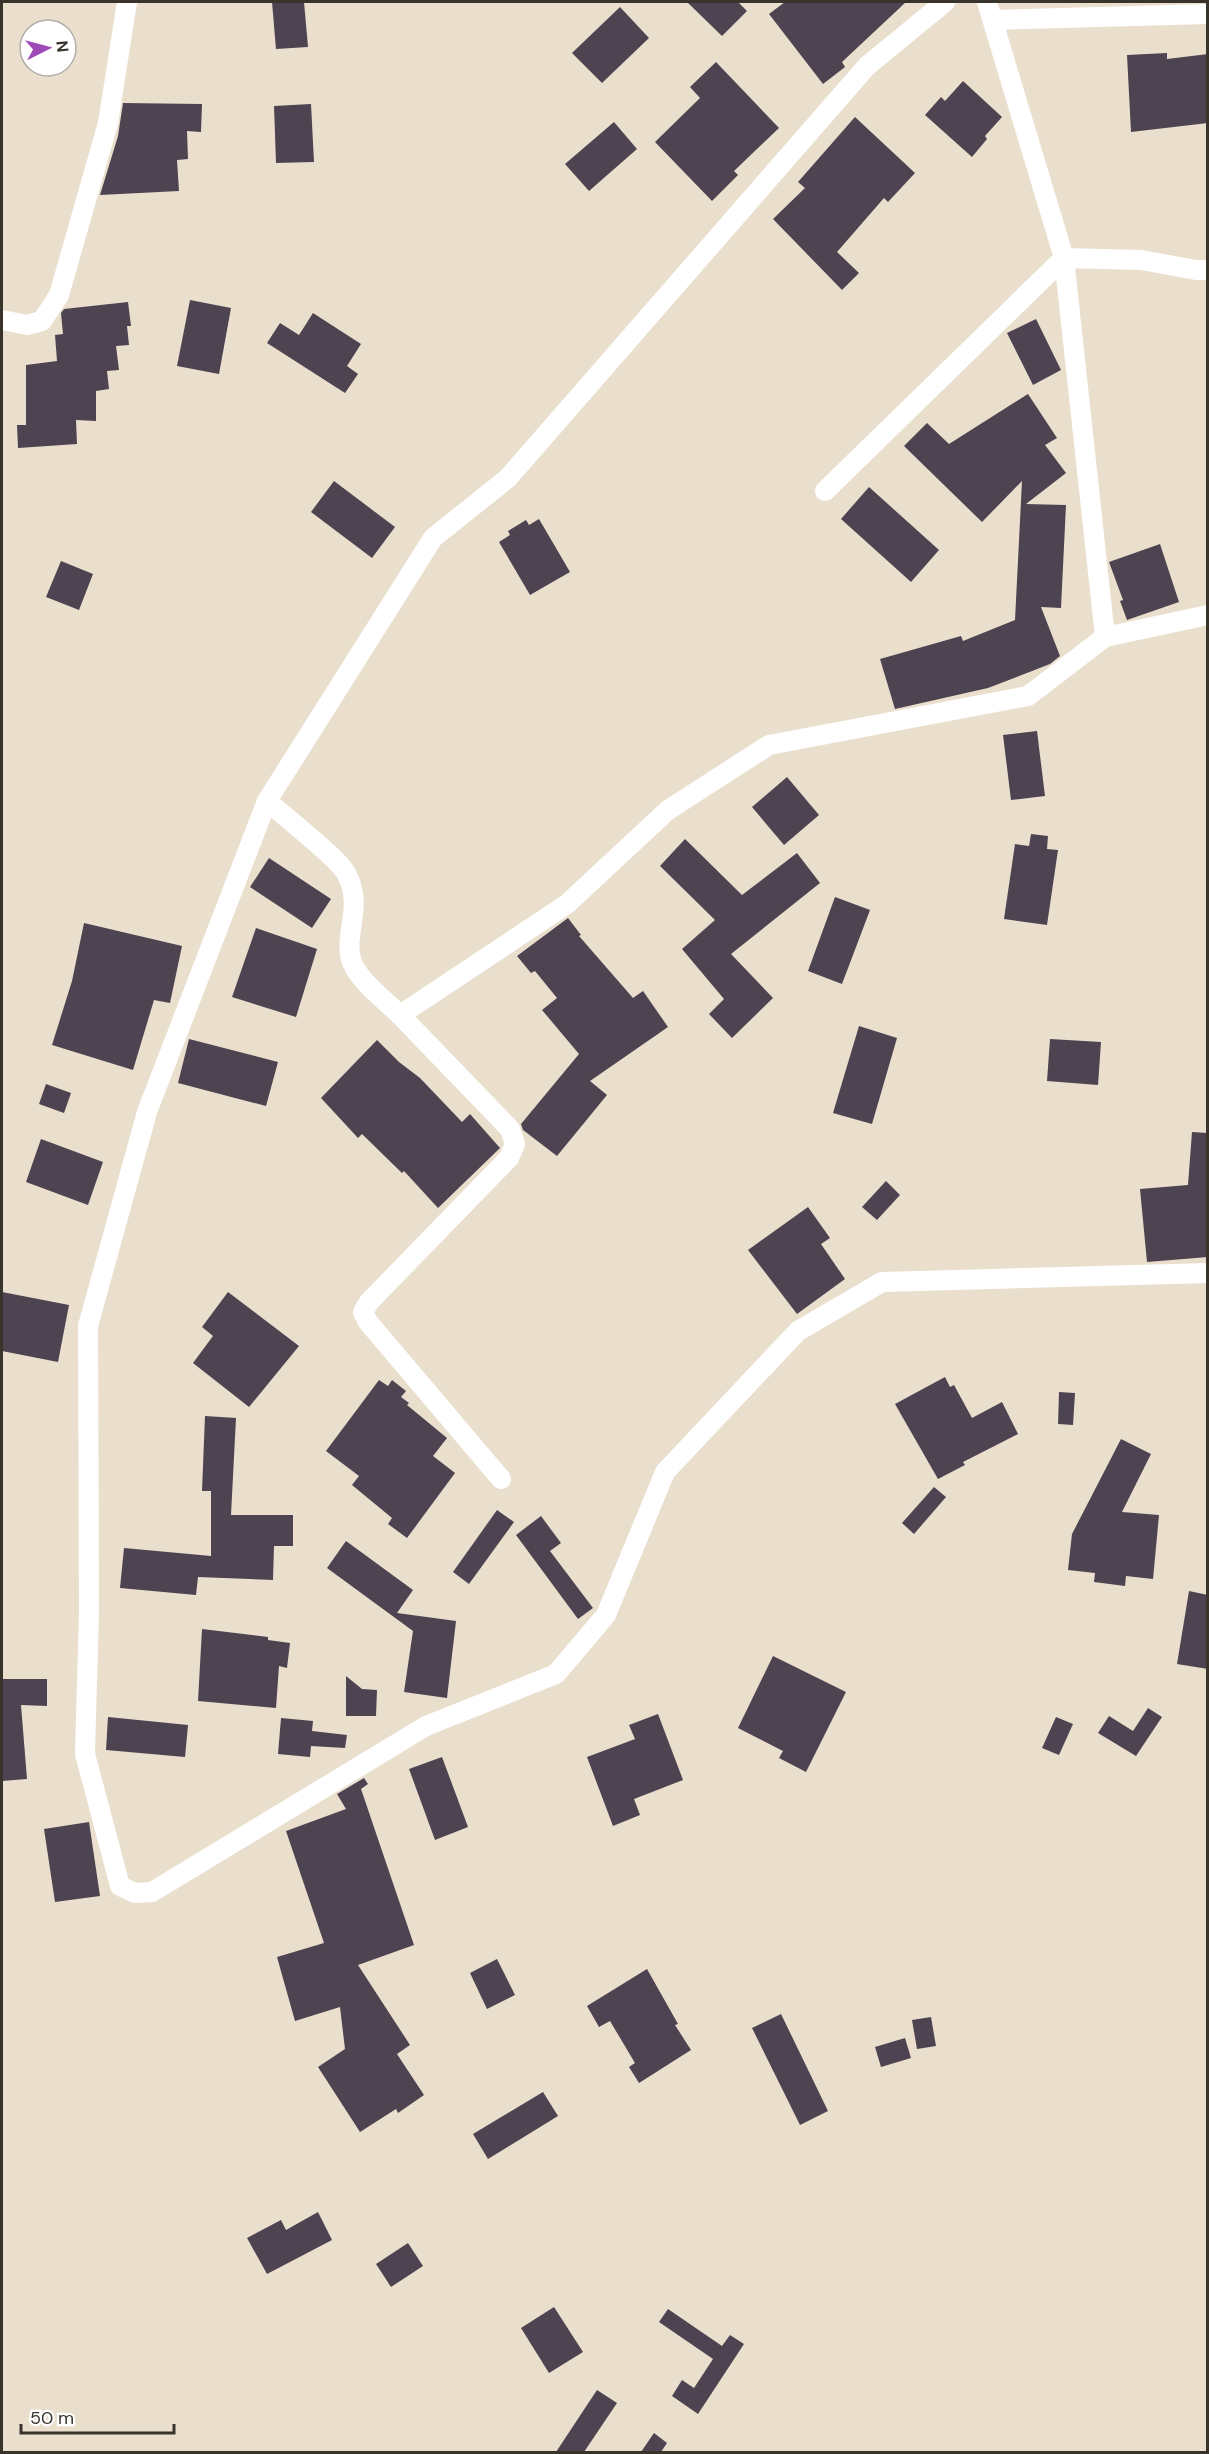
<svg xmlns="http://www.w3.org/2000/svg" width="1209" height="2454" viewBox="0 0 1209 2454" font-family="'DM Sans',sans-serif">
<rect width="100%" height="100%" fill="#eadfcd"/>
<g fill="#4d4351">
<path d="M 272,2 L 304,2 L 308,47 L 276,49 Z"/>
<path d="M 687,2 L 738,2 L 747,11 L 722,36 Z"/>
<path d="M 785,2 L 906,2 L 842,62 L 845,67 L 823,84 L 769,14 Z"/>
<path d="M 620,7 L 649,38 L 602,83 L 572,53 Z"/>
<path d="M 1167,53 L 1167,59 L 1208,54 L 1208,123 L 1131,132 L 1127,55 Z"/>
<path d="M 716,62 L 779,128 L 734,171 L 738,175 L 712,201 L 655,142 L 700,98 L 690,87 Z"/>
<path d="M 963,81 L 1002,117 L 985,136 L 987,139 L 972,157 L 925,115 L 941,97 L 945,101 Z"/>
<path d="M 123,103 L 202,104 L 201,132 L 187,131 L 188,159 L 177,160 L 179,191 L 100,195 L 118,136 Z"/>
<path d="M 311,104 L 314,162 L 276,163 L 274,106 Z"/>
<path d="M 855,117 L 915,173 L 888,202 L 884,198 L 837,252 L 859,273 L 842,290 L 773,219 L 805,188 L 798,182 Z"/>
<path d="M 614,122 L 637,149 L 589,191 L 565,164 Z"/>
<path d="M 190,300 L 231,308 L 219,374 L 177,366 Z"/>
<path d="M 128,302 L 131,326 L 127,326 L 129,345 L 116,346 L 119,370 L 107,371 L 109,389 L 96,391 L 96,421 L 76,420 L 77,444 L 18,448 L 17,425 L 26,425 L 26,365 L 57,361 L 55,335 L 63,334 L 61,313 L 64,309 Z"/>
<path d="M 313,313 L 361,344 L 347,366 L 358,374 L 345,393 L 267,343 L 280,323 L 299,335 Z"/>
<path d="M 1036,319 L 1061,370 L 1033,385 L 1007,333 Z"/>
<path d="M 1028,394 L 1057,438 L 1045,445 L 1066,473 L 1026,504 L 1066,505 L 1061,608 L 1041,607 L 1060,656 L 1050,664 L 988,688 L 895,709 L 880,659 L 961,636 L 963,641 L 1015,620 L 1022,481 L 982,522 L 904,446 L 927,423 L 949,444 Z"/>
<path d="M 334,481 L 395,527 L 372,558 L 311,512 Z"/>
<path d="M 869,487 L 939,550 L 911,582 L 841,519 Z"/>
<path d="M 539,519 L 570,572 L 530,595 L 499,542 L 510,535 L 508,531 L 526,520 L 529,525 Z"/>
<path d="M 1160,544 L 1179,602 L 1127,620 L 1120,601 L 1123,600 L 1109,562 Z"/>
<path d="M 61,561 L 93,574 L 79,610 L 46,597 Z"/>
<path d="M 1037,731 L 1045,796 L 1011,800 L 1003,735 Z"/>
<path d="M 787,777 L 819,815 L 784,845 L 752,807 Z"/>
<path d="M 1031,834 L 1048,836 L 1047,849 L 1058,850 L 1047,925 L 1004,919 L 1015,844 L 1029,846 Z"/>
<path d="M 685,839 L 742,895 L 797,853 L 820,883 L 731,954 L 773,998 L 732,1038 L 709,1014 L 724,999 L 682,949 L 715,920 L 660,866 Z"/>
<path d="M 269,858 L 331,899 L 312,928 L 250,887 Z"/>
<path d="M 835,897 L 870,910 L 842,984 L 808,971 Z"/>
<path d="M 568,918 L 581,935 L 579,936 L 633,998 L 643,991 L 668,1027 L 590,1081 L 607,1095 L 557,1156 L 523,1130 L 521,1124 L 579,1054 L 542,1010 L 557,998 L 535,971 L 531,973 L 517,956 Z"/>
<path d="M 84,923 L 182,946 L 170,1003 L 154,1000 L 133,1070 L 52,1045 L 72,981 Z"/>
<path d="M 256,928 L 317,949 L 296,1017 L 232,997 Z"/>
<path d="M 859,1026 L 897,1038 L 872,1124 L 833,1113 Z"/>
<path d="M 189,1039 L 278,1062 L 266,1106 L 178,1083 Z"/>
<path d="M 1050,1039 L 1101,1042 L 1098,1085 L 1047,1081 Z"/>
<path d="M 377,1040 L 399,1062 L 420,1078 L 462,1122 L 470,1114 L 500,1148 L 438,1208 L 404,1171 L 402,1173 L 362,1134 L 358,1138 L 321,1098 Z"/>
<path d="M 46,1084 L 71,1093 L 64,1113 L 39,1104 Z"/>
<path d="M 1192,1132 L 1208,1133 L 1208,1257 L 1147,1262 L 1140,1189 L 1188,1185 Z"/>
<path d="M 41,1139 L 103,1162 L 88,1205 L 26,1182 Z"/>
<path d="M 886,1181 L 900,1195 L 877,1220 L 862,1207 Z"/>
<path d="M 808,1207 L 830,1238 L 821,1244 L 845,1279 L 797,1314 L 748,1250 Z"/>
<path d="M 2,1292 L 69,1305 L 58,1362 L 2,1351 Z"/>
<path d="M 228,1292 L 299,1346 L 249,1407 L 193,1363 L 213,1336 L 202,1327 Z"/>
<path d="M 945,1377 L 950,1387 L 954,1385 L 972,1418 L 1002,1402 L 1018,1434 L 963,1462 L 965,1465 L 938,1479 L 895,1404 Z"/>
<path d="M 379,1380 L 388,1386 L 392,1380 L 406,1391 L 401,1397 L 409,1403 L 407,1405 L 447,1438 L 433,1456 L 455,1473 L 407,1538 L 388,1524 L 392,1518 L 352,1485 L 359,1476 L 326,1451 Z"/>
<path d="M 1059,1392 L 1075,1393 L 1073,1425 L 1058,1424 Z"/>
<path d="M 205,1416 L 236,1418 L 231,1515 L 293,1515 L 293,1546 L 274,1546 L 273,1580 L 198,1577 L 196,1595 L 120,1588 L 124,1548 L 211,1556 L 211,1491 L 202,1491 Z"/>
<path d="M 1121,1439 L 1151,1454 L 1122,1512 L 1159,1515 L 1153,1579 L 1126,1576 L 1125,1586 L 1094,1582 L 1095,1573 L 1068,1570 L 1072,1534 Z"/>
<path d="M 934,1487 L 946,1497 L 914,1534 L 902,1523 Z"/>
<path d="M 497,1510 L 514,1522 L 469,1584 L 453,1572 Z"/>
<path d="M 541,1516 L 561,1543 L 550,1551 L 593,1608 L 578,1619 L 516,1535 Z"/>
<path d="M 346,1541 L 413,1590 L 397,1613 L 456,1621 L 447,1698 L 404,1692 L 413,1631 L 327,1568 Z"/>
<path d="M 1189,1591 L 1208,1595 L 1208,1669 L 1177,1664 Z"/>
<path d="M 202,1629 L 268,1637 L 268,1640 L 290,1643 L 287,1668 L 279,1666 L 276,1708 L 198,1701 Z"/>
<path d="M 773,1656 L 846,1692 L 806,1772 L 779,1758 L 783,1751 L 738,1728 Z"/>
<path d="M 346,1676 L 362,1689 L 377,1690 L 376,1716 L 346,1716 Z"/>
<path d="M 2,1679 L 47,1679 L 47,1706 L 21,1705 L 27,1779 L 2,1781 Z"/>
<path d="M 1148,1708 L 1162,1717 L 1136,1756 L 1098,1733 L 1109,1716 L 1133,1731 Z"/>
<path d="M 658,1714 L 683,1780 L 634,1799 L 640,1815 L 613,1826 L 587,1757 L 635,1739 L 629,1725 Z"/>
<path d="M 108,1717 L 188,1725 L 185,1757 L 106,1750 Z"/>
<path d="M 1056,1717 L 1073,1724 L 1059,1755 L 1042,1748 Z"/>
<path d="M 281,1718 L 313,1721 L 312,1731 L 347,1735 L 345,1748 L 311,1746 L 310,1757 L 278,1754 Z"/>
<path d="M 442,1757 L 468,1827 L 435,1840 L 409,1769 Z"/>
<path d="M 364,1778 L 368,1784 L 361,1789 L 414,1945 L 358,1965 L 410,2045 L 397,2054 L 424,2095 L 398,2113 L 396,2109 L 360,2132 L 318,2067 L 345,2049 L 340,2007 L 295,2021 L 277,1957 L 324,1943 L 286,1831 L 346,1809 L 337,1794 Z"/>
<path d="M 89,1822 L 100,1896 L 55,1902 L 44,1829 Z"/>
<path d="M 497,1959 L 515,1995 L 487,2009 L 470,1973 Z"/>
<path d="M 647,1969 L 678,2024 L 675,2025 L 691,2050 L 639,2083 L 629,2067 L 635,2063 L 610,2021 L 599,2027 L 587,2006 Z"/>
<path d="M 781,2014 L 828,2111 L 800,2125 L 752,2028 Z"/>
<path d="M 931,2017 L 936,2046 L 917,2049 L 912,2020 Z"/>
<path d="M 905,2038 L 911,2058 L 881,2067 L 875,2047 Z"/>
<path d="M 543,2092 L 558,2116 L 488,2159 L 473,2134 Z"/>
<path d="M 318,2212 L 332,2240 L 267,2274 L 247,2238 L 281,2220 L 286,2230 Z"/>
<path d="M 408,2243 L 423,2266 L 391,2287 L 376,2264 Z"/>
<path d="M 554,2307 L 583,2352 L 549,2373 L 521,2328 Z"/>
<path d="M 668,2309 L 722,2346 L 730,2335 L 744,2344 L 698,2414 L 672,2396 L 682,2380 L 694,2388 L 713,2359 L 659,2322 Z"/>
<path d="M 597,2390 L 617,2403 L 584,2452 L 556,2452 Z"/>
<path d="M 654,2433 L 667,2443 L 661,2452 L 641,2452 Z"/>
</g>
<g fill="none" stroke-linecap="round" stroke-linejoin="round">
<g stroke="#fff" stroke-width="20">
<path d="M 945,2 L 867,66 L 508,478 L 433,538 L 267,801 L 147,1112 L 88,1326 L 89,1612 L 85,1754 L 120,1886 L 135,1893 L 152,1892 L 426,1726 L 556,1674 L 606,1615 L 665,1472 L 798,1331 L 882,1282 L 1208,1273"/>
<path d="M 993,20 L 1208,14"/>
<path d="M 2,320 L 27,325 L 42,321 L 59,295 L 108,123 L 127,2"/>
<path d="M 825,491 L 1064,258 L 1141,260 L 1196,270 L 1208,270"/>
<path d="M 1105,637 L 1208,615"/>
<path d="M 267,801 C 283,815 339,859 346,873 C 364,906 344,931 351,959 C 357,980 385,1000 400,1015"/>
<path d="M 501,1479 L 368,1322 L 363,1312 L 369,1302 L 509,1158 L 515,1144 L 510,1129 L 400,1015 L 567,904 L 668,810 L 769,745 L 1028,696 L 1105,637 L 1064,258 L 987,2"/>
</g>
</g>
<rect width="1209" height="2454" fill="none" stroke="#38342c" stroke-width="6"/>
<g transform="translate(48 48) rotate(84)"><circle r="28" fill="#ffffff" stroke="#afaeab" stroke-width="1.5"/>
<path d="M0-4.5L10 22L0 15L-10 22Z" fill="#9d49b7"/>
<text y="-9" font-size="16" font-weight="bold" text-anchor="middle" fill="#38342c">N</text>
</g>
<path d="M21 2424v9h153v-9" fill="none" stroke="#38342c" stroke-width="3"/>
<text x="30" y="2424" font-size="18" fill="#38342c" stroke="#ffffff" stroke-width="4.5" paint-order="stroke">50 m</text>
</svg>
